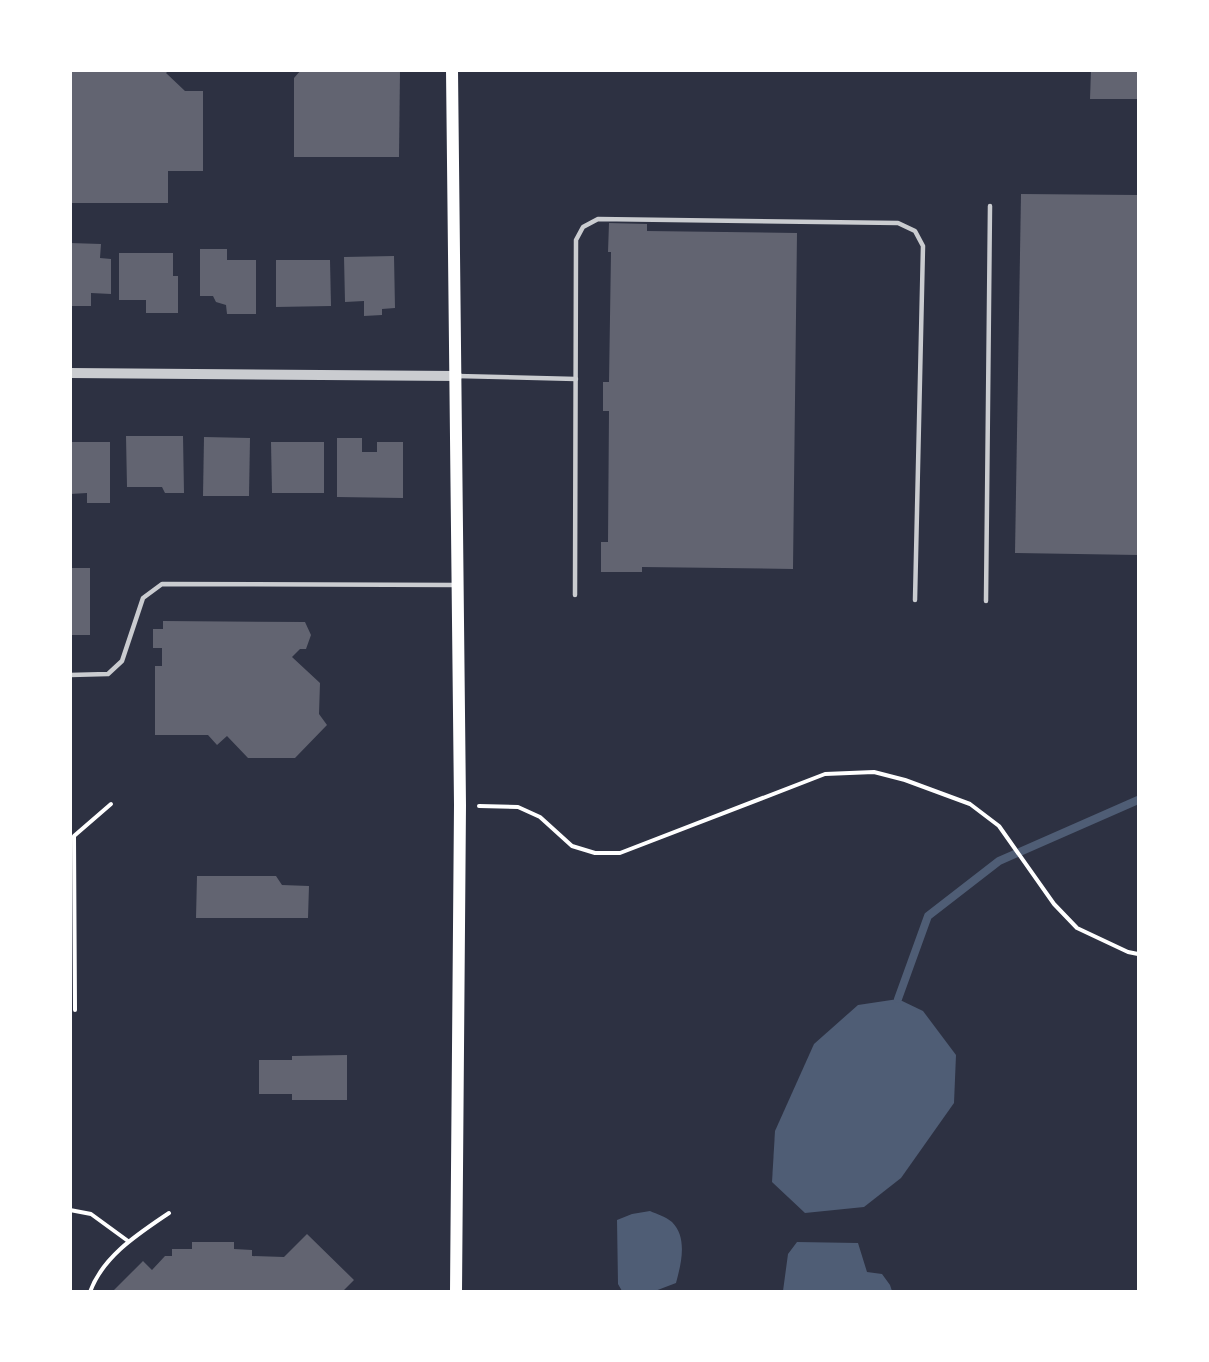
<svg xmlns="http://www.w3.org/2000/svg" width="1209" height="1362" viewBox="0 0 1209 1362" font-family="'Golos Text',sans-serif">
<rect width="100%" height="100%" fill="#2d3142"/>
<g fill="#4f5d75">
<path d="M 898,999 L 923,1011 L 956,1055 L 954,1103 L 901,1178 L 864,1207 L 805,1213 L 772,1182 L 775,1131 L 814,1044 L 858,1005 Z"/>
<path d="M 650,1211 C 657,1214 666,1217 672,1222 C 688,1238 681,1264 676,1283 L 655,1291 L 622,1291 L 618,1284 L 617,1220 L 632,1214 Z"/>
<path d="M 797,1242 L 858,1243 L 867,1272 L 882,1274 L 890,1285 L 892,1291 L 783,1291 L 788,1254 Z"/>
</g>
<g fill="none" stroke-linecap="round" stroke-linejoin="round">
<path stroke="#4f5d75" stroke-width="8" d="M 898,999 L 928,916 L 999,861 L 1138,800"/>
</g>
<g fill="#626471">
<path d="M 70,70 L 169,70 L 166,73 L 185,91 L 203,91 L 203,171 L 168,171 L 168,203 L 70,203 Z"/>
<path d="M 301,70 L 400,70 L 399,157 L 294,157 L 294,78 Z"/>
<path d="M 1091,70 L 1138,70 L 1138,99 L 1090,99 Z"/>
<path d="M 1021,194 L 1138,195 L 1138,555 L 1015,553 Z"/>
<path d="M 609,223 L 647,224 L 647,231 L 797,233 L 793,569 L 642,567 L 642,572 L 601,572 L 601,542 L 608,542 L 609,411 L 603,411 L 603,382 L 609,382 L 611,252 L 608,252 Z"/>
<path d="M 70,243 L 101,244 L 100,258 L 111,259 L 111,294 L 91,293 L 91,306 L 70,306 Z"/>
<path d="M 200,249 L 227,249 L 227,260 L 256,260 L 256,314 L 227,314 L 226,305 L 216,302 L 213,296 L 200,296 Z"/>
<path d="M 119,253 L 173,253 L 173,276 L 178,276 L 178,313 L 146,313 L 146,300 L 119,300 Z"/>
<path d="M 394,256 L 395,308 L 382,309 L 382,315 L 364,316 L 364,301 L 345,302 L 344,257 Z"/>
<path d="M 276,260 L 330,260 L 331,306 L 276,307 Z"/>
<path d="M 126,436 L 183,436 L 184,493 L 165,493 L 162,487 L 127,487 Z"/>
<path d="M 204,437 L 250,438 L 249,496 L 203,496 Z"/>
<path d="M 337,438 L 362,438 L 362,452 L 377,452 L 377,442 L 403,442 L 403,498 L 337,497 Z"/>
<path d="M 70,442 L 110,442 L 110,503 L 87,503 L 87,493 L 70,494 Z"/>
<path d="M 271,442 L 324,442 L 324,493 L 272,493 Z"/>
<rect x="70" y="568" width="20" height="67"/>
<path d="M 163,621 L 305,622 L 311,635 L 306,649 L 300,649 L 292,657 L 320,683 L 319,714 L 327,725 L 295,758 L 248,758 L 227,736 L 217,745 L 208,735 L 155,735 L 155,666 L 162,666 L 162,648 L 153,648 L 153,629 L 163,629 Z"/>
<path d="M 197,876 L 276,876 L 282,885 L 309,886 L 308,918 L 196,918 Z"/>
<path d="M 347,1055 L 347,1100 L 292,1100 L 292,1094 L 259,1094 L 259,1060 L 292,1060 L 292,1056 Z"/>
<path d="M 307,1234 L 354,1280 L 342,1292 L 112,1292 L 143,1261 L 152,1270 L 165,1256 L 172,1256 L 172,1249 L 192,1249 L 192,1242 L 234,1242 L 234,1249 L 252,1250 L 252,1256 L 284,1257 Z"/>
</g>
<g fill="none" stroke-linecap="round" stroke-linejoin="round">
<g stroke="#fff" stroke-width="4">
<path d="M 479,806 L 518,807 L 540,817 L 572,846 L 595,853 L 620,853 L 825,774 L 874,772 L 905,780 L 970,804 L 999,826 L 1054,904 L 1077,928 L 1128,952 L 1138,954"/>
<path d="M 75,1010 L 74,836 L 111,804"/>
<path d="M 70,1210 L 91,1214 L 128,1241"/>
<path d="M 90,1292 C 103,1256 138,1234 169,1213"/>
</g>
<g stroke="#caccd0" stroke-width="4.5">
<path d="M 457,376 L 576,379"/>
<path d="M 575,595 L 576,240 L 583,227 L 598,219 L 898,223 L 915,231 L 923,246 L 915,600"/>
<path d="M 986,601 L 990,206"/>
<path d="M 70,675 L 108,674 L 122,661 L 143,598 L 162,584 L 456,585"/>
</g>
<path stroke="#caccd0" stroke-width="10" d="M 70,373 L 457,376"/>
<path stroke="#fff" stroke-width="12" d="M 452,70 L 460,805 L 456,1292"/>
</g>
<rect width="1209" height="1362" fill="none" stroke="#ffffff" stroke-width="144"/>
</svg>
